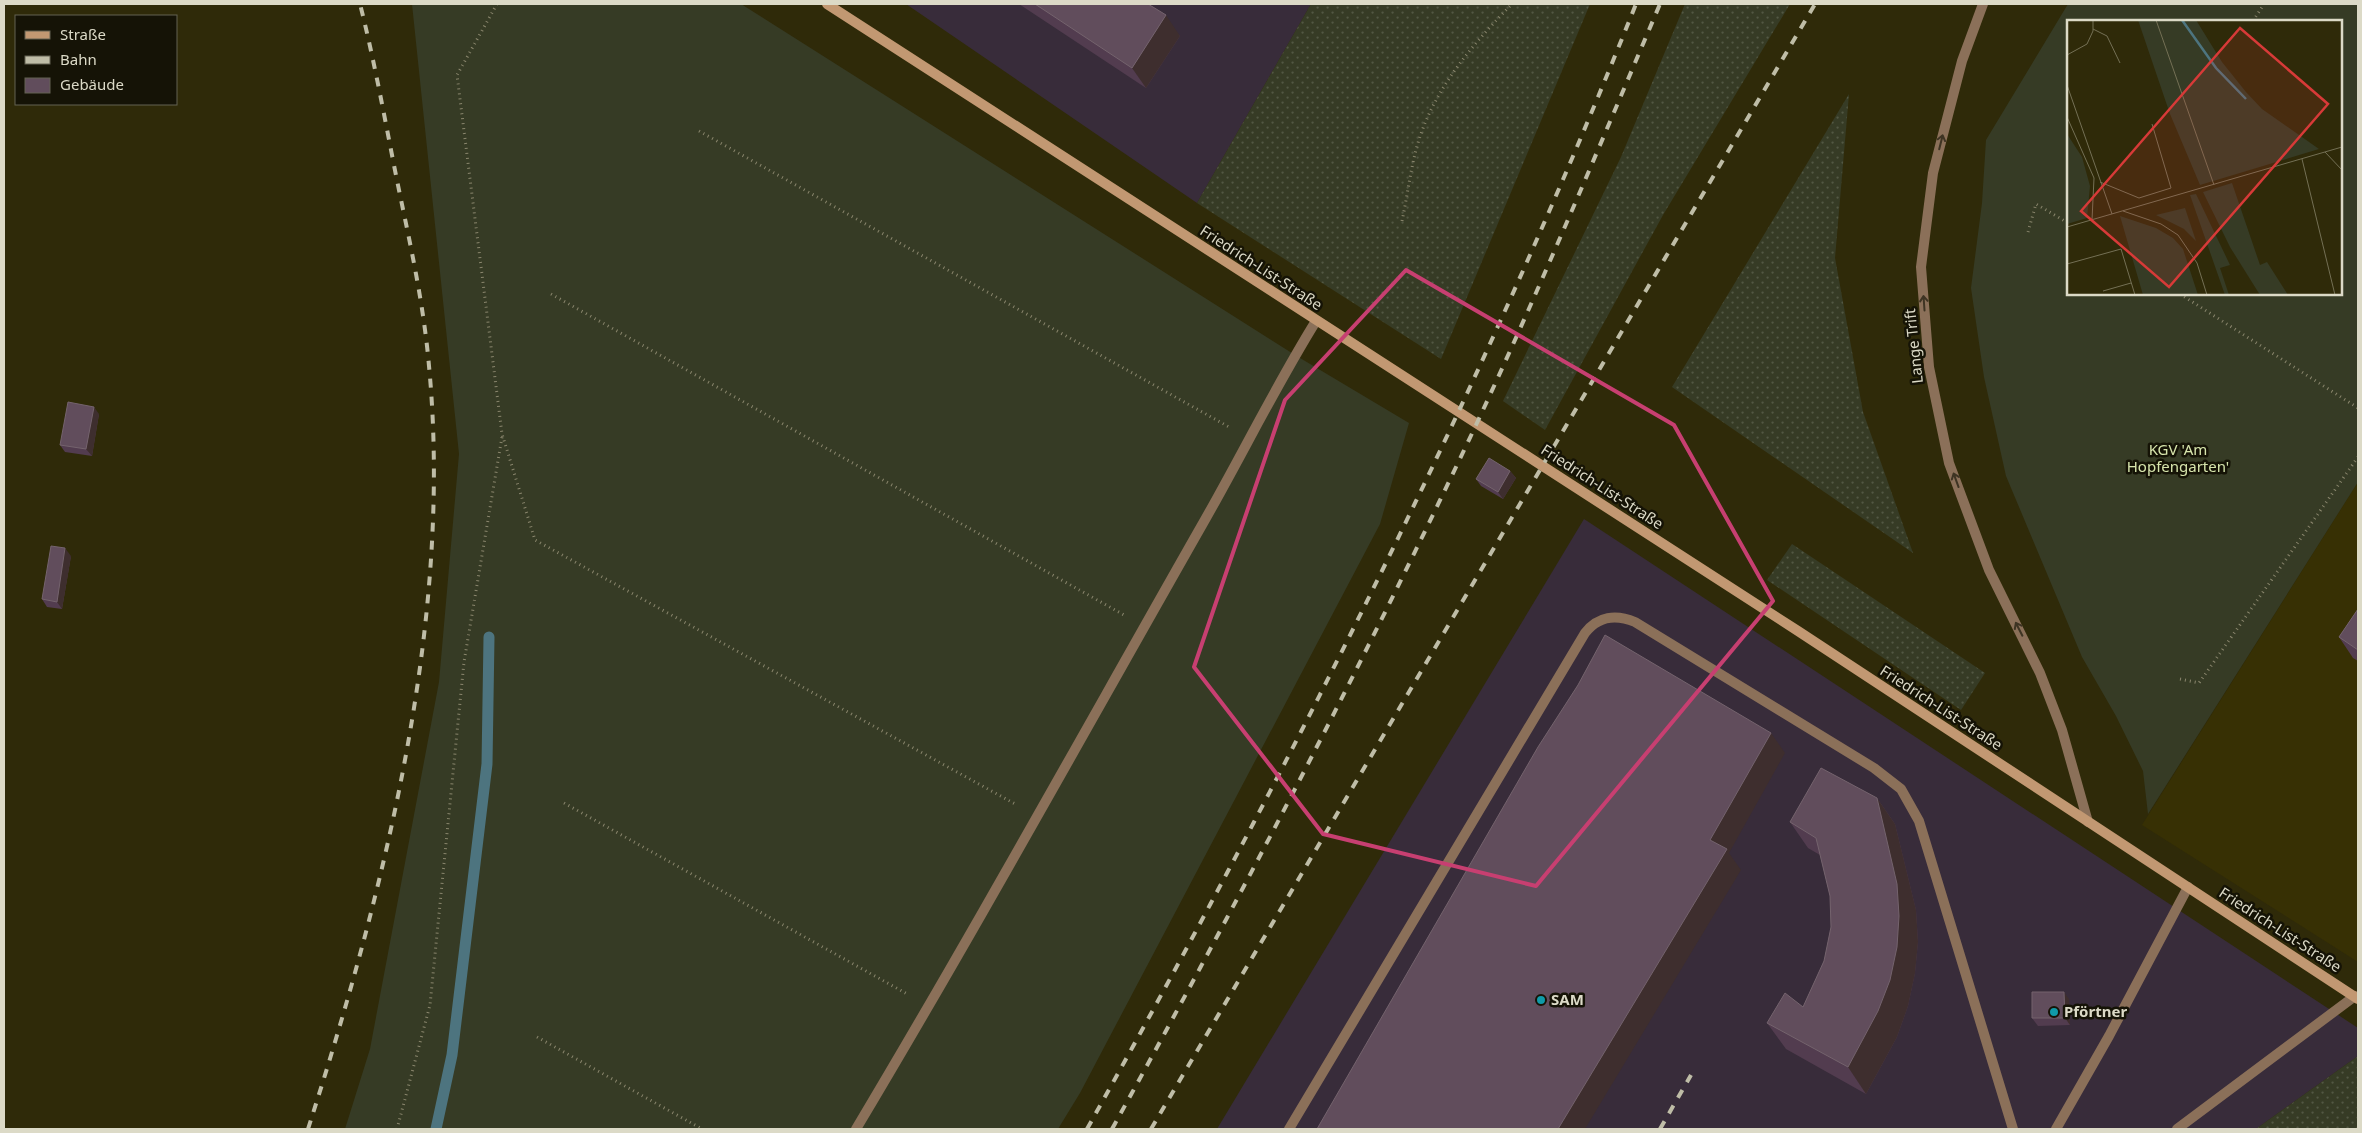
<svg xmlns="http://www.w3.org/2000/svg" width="2362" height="1133" viewBox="0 0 2362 1133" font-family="'Noto Sans',sans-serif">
<defs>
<pattern id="grass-dots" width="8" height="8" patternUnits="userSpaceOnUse" patternTransform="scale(1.25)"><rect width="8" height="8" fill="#363b25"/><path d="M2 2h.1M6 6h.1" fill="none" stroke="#525743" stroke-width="1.8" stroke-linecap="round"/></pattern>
</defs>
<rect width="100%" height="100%" fill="#2f2a09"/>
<path fill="#373004" d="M 2358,482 L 2358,962 L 2142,825 Z"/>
<g fill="#382c3a">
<path d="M 906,4 L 1311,4 L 1197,203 Z"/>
<path d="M 1584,519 L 2358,1028 L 2358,1056 L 2256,1129 L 1217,1129 Z"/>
</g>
<g fill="url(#grass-dots)">
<path d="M 1311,4 L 1590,4 L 1441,359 L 1197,203 Z"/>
<path d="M 1685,4 L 1790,4 L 1663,215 L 1545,430 L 1503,401 L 1621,157 Z"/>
<path d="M 1849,94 L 1835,258 L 1863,412 L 1913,553 L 1672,387 Z"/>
<path d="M 1792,544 L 1985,673 L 1961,710 L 1767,580 Z"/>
<path d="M 2358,1056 L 2358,1129 L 2256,1129 Z"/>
</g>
<g fill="#363b25" fill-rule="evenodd">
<path d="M 412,4 L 741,4 L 1295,355 L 1409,423 L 1380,524 L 1080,1093 L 1058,1129 L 345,1129 L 370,1049 L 439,682 L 459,454 Z"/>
<path d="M 2068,4 L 2358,4 L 2358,482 L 2148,814 L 2143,771 L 2116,716 L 2082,657 L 2006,476 L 1984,377 L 1971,288 L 1982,203 L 1986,140 ZM 2068,21 L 2341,21 L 2341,294 L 2068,294 Z"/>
</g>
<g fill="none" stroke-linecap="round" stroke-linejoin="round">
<path stroke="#4d747f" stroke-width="11" d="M 436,1129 L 452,1055 L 487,764 L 489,637"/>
<g stroke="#8a866d" stroke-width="3" stroke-dasharray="1 4" stroke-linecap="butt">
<path d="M 497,4 L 457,75 L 502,434 L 535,540 L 1017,805"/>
<path d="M 2253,21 L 2264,4"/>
<path d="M 699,131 L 1229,427"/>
<path d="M 1402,221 C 1407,198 1410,173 1416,150 C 1431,92 1472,45 1512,4"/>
<path d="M 2028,232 L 2036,204 L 2068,223"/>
<path d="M 551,294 L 1124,615"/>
<path d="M 2180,294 L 2358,408"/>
<path d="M 2180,679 L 2199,683 L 2358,457"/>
<path d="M 564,803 L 909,995"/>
<path d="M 537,1037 L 702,1129"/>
<path d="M 397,1129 L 430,1005 L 464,662 L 502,437"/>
</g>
<g stroke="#8b7059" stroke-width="10">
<path d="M 1983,4 L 1962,61 L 1933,173 L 1921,267 L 1929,367 L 1949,463 L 1989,570 L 2040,673 L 2062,730 L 2088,822"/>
<path d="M 856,1129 C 975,930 1087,727 1202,525 C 1241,457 1275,387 1316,321"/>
<path d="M 1289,1129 L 1585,633 C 1598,616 1616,614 1635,622 L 1874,768 L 1901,789 L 1919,821 L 2013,1129"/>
<path d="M 2056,1129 L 2109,1036 L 2188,887"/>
<path d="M 2177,1129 L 2355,996"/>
</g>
<path stroke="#c29872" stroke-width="10" d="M 827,4 L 1798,631 L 2358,999"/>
<g stroke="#bfbda7" stroke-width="4" stroke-dasharray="9 9" stroke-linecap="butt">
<path d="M 308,1129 C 385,889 453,619 429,366 C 424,308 412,252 400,195 C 387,132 376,67 360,4"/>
<path d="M 1087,1129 C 1291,765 1481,391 1636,4"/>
<path d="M 1112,1129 C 1240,898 1363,664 1476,425 C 1541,286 1600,145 1660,4"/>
<path d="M 1151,1129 L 1815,4"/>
<path d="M 1660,1129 L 1691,1075"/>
</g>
</g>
<g fill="#523c4f">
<path d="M 1019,4 L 1148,4 L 1180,36 L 1146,88 Z"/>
<path d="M 99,414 L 92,456 L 65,452 L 60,445 Z"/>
<path d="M 1510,471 L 1516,478 L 1503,499 L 1481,486 L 1476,479 Z"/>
<path d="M 71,556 L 62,609 L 47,607 L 42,599 Z"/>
<path d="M 2358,609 L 2358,661 L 2353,658 L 2339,637 Z"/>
<path d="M 1877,798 L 1895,824 L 1916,910 L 1918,942 L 1915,973 L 1908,1006 L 1897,1037 L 1866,1094 L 1786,1049 L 1767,1023 L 1803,1007 L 1824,961 L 1831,927 L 1830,896 L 1820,855 L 1808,848 L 1790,822 Z"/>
<path d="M 2069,999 L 2070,1025 L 2038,1026 L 2032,1018 Z"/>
</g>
<g fill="#3e2e2e">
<path d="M 1166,15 L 1180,36 L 1146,88 L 1132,68 Z"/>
<path d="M 94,407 L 99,414 L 92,456 L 86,449 Z"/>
<path d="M 1510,471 L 1516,478 L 1503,499 L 1498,492 Z"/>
<path d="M 65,548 L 71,556 L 62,609 L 57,602 Z"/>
<path d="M 1771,733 L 1785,753 L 1729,853 L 1741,870 L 1585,1129 L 1558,1129 L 1710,840 Z"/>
<path d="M 1877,798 L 1895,824 L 1916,910 L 1918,942 L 1915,973 L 1908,1006 L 1897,1037 L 1866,1094 L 1848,1067 Z"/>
<path d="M 2064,992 L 2069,999 L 2070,1025 L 2065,1018 Z"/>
</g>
<g fill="#614d5c" stroke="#74636d">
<path d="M 1035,4 L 1148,4 L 1166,15 L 1132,68 Z"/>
<path d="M 68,402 L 94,407 L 86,449 L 60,445 Z"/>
<path d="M 1489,458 L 1510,471 L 1498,492 L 1476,479 Z"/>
<path d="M 51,546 L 65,548 L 57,602 L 42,599 Z"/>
<path d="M 2358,609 L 2358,650 L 2339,637 Z"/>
<path d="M 1605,635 L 1771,733 L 1710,840 L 1727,849 L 1558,1129 L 1317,1129 L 1538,747 L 1578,685 Z"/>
<path d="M 1821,768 L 1877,798 L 1897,884 L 1899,916 L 1897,947 L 1890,980 L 1878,1011 L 1848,1067 L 1767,1023 L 1785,993 L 1803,1007 L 1824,961 L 1831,927 L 1830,896 L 1816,838 L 1790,822 Z"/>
<path d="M 2032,992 L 2064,992 L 2065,1018 L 2032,1018 Z"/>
</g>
<defs><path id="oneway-shaft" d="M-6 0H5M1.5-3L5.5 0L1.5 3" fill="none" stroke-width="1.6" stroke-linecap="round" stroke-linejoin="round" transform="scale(1.25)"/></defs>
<g stroke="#3e3423">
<use href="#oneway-shaft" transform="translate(1941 142) rotate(-76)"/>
<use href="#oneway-shaft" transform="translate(1924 303) rotate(-94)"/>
<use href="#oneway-shaft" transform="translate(1956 480) rotate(-110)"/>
<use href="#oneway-shaft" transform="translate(2019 629) rotate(-117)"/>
</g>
<path fill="none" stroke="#c73f71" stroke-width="4" stroke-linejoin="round" d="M 1406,270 L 1674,425 L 1773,601 L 1536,886 L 1323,834 L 1194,667 L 1285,400 Z"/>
<g fill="#0f9aa8" stroke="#151306" stroke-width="2">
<circle cx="1541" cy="1000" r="5"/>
<circle cx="2054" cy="1012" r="5"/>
</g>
<g text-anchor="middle" stroke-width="5" stroke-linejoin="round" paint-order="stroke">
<g font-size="15" fill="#dcdac7" stroke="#151306">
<text transform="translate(1261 268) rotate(33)" y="5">Friedrich-List-Straße</text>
<text transform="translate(1914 346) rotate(-96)" y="5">Lange Trift</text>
<text transform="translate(1602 487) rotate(33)" y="5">Friedrich-List-Straße</text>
<text transform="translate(1941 708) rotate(33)" y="5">Friedrich-List-Straße</text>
<text transform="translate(2280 930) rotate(33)" y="5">Friedrich-List-Straße</text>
</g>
<g font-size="15" fill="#d7e5ac" stroke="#151306">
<text x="2178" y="455">KGV 'Am<tspan x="2178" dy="17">Hopfengarten'</tspan></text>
</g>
<g font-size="15" font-weight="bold" fill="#dcdac7" stroke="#151306" text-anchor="start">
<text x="1551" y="1005">SAM</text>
<text x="2064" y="1017">Pförtner</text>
</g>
</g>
<g transform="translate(2067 20)">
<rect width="275" height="275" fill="#2f2a09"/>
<path d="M 0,114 L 15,137 L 23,166 L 20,198 L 0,204 ZM 165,163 L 193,245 L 200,242 L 221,275 L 193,275 L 163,227 L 136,172 ZM 129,174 L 163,245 L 153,248 L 162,275 L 158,275 L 123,175 ZM 118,188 L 129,221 L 117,209 L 89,195 Z" fill="#363b25"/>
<path d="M 71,0 L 129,0 L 155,42 L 179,72 L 195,89 L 252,129 L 133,165 L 103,94 ZM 53,196 L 89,208 L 106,218 L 116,229 L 131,275 L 76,275 Z" fill="#363b25"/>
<path fill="none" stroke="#4d747f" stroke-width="2.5" d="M 115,0 L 149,48 L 179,79"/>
<path fill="none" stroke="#747055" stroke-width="1" d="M 89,0 L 147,165M 26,9 L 40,16 L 53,43M 0,35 L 20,24 L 26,11 L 26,0M 0,65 L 45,194M 0,97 L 27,158 L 25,200M 258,132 L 275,150M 235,139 L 268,275M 33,162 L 72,178 L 104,168 L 85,104M 56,191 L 94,204 L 111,215 L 130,243 L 140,275M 0,207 L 275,127M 0,244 L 54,229 L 68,275M 36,271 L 64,263"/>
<path fill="#d73a38" fill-opacity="0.15" stroke="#d73a38" stroke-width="2.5" d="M 173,8 L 261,84 L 102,267 L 14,191 Z"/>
<rect width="275" height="275" fill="none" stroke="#dcdac7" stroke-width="2.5"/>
</g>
<rect width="2362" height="1133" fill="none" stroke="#dcdac7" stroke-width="10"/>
<rect x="15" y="15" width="162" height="90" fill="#151306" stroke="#656353"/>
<rect x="25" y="31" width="25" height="8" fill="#c29872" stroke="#656353"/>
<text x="60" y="40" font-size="15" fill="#dcdac7">Straße</text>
<rect x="25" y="56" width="25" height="8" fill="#bfbda7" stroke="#656353"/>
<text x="60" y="65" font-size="15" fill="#dcdac7">Bahn</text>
<rect x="25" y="78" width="25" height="15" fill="#614d5c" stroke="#656353"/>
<text x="60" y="90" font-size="15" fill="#dcdac7">Gebäude</text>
</svg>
